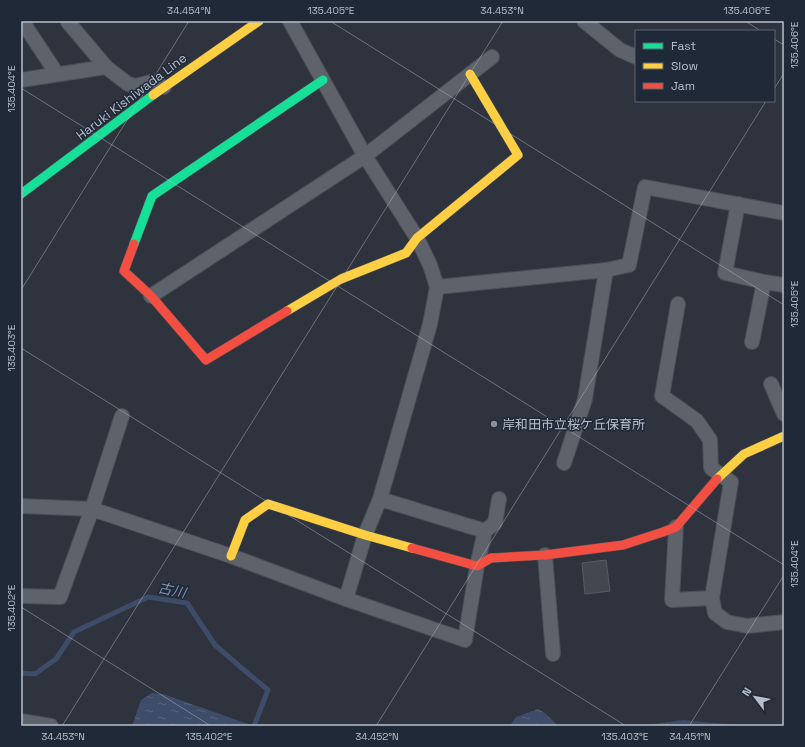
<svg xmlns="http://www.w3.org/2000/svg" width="805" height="747" viewBox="0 0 805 747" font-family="'Space Grotesk','Noto Sans JP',sans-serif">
<defs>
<pattern id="water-ripples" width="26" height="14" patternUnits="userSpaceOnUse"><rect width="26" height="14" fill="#3d4c68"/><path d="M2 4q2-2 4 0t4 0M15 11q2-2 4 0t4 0" fill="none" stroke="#57647c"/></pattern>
</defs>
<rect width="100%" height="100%" fill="#2e333d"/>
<g fill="url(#water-ripples)">
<path d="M 152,693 L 163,694 L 254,726 L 132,726 L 141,700 Z"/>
<path d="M 538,709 L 545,713 L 558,726 L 510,726 L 516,717 Z"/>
<path d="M 683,720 L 735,725 L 737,726 L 646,726 L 654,724 Z"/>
</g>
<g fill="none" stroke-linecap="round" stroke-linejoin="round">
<path stroke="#3d4c68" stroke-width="5" d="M 21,673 L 35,674 L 56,659 L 74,632 L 148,597 L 187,603 L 215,645 L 244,670 L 268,690 L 254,726"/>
</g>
<path fill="#434850" stroke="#565b64" d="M 606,560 L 610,591 L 585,594 L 582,563 Z"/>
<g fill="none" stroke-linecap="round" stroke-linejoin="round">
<defs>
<g id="street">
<path d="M 22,21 L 57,74"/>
<path d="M 69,21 L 68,22 L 106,67 L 128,84 L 136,86 L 151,82 L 164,87"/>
<path d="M 290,21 L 365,156 L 417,238 L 430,265 L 437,287 L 430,324 L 380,499 L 365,535 L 346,599"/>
<path d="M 584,21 L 620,50 L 636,57"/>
<path d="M 21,80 L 106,67"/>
<path d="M 738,204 L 725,273 L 764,282 L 784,285"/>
<path d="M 437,287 L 606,270 L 629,265 L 645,187 L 784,213"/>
<path d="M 151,296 L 365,156 L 492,57"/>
<path d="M 752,342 L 764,282"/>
<path d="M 771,384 L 784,414"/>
<path d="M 564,463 L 585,399 L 606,270"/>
<path d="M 380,499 L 485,531"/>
<path d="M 21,506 L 92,509 L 231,556 L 346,599 L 465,640 L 477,566 L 485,531 L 495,523 L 499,499"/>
<path d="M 676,527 L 672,600 L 712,598 L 731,482 L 711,468 L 710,440 L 697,421 L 662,396 L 678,304"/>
<path d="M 545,555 L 553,654"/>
<path d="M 21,596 L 60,597 L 92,509 L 122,416"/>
<path d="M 712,598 L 715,613 L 727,622 L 747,626 L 784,622"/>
<path d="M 21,721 L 51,726"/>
</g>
<g id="fast">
<path d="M 21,194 L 153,95"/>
<path d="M 134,244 L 152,196 L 323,80"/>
</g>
<g id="slow">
<path d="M 153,95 L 259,21"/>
<path d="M 287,311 L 341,279 L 406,253 L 417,238 L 518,155 L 470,74"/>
<path d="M 717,479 L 744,454 L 784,436"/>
<path d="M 231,556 L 245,520 L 268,504 L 365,535 L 412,548"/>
</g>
<g id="jam">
<path d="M 134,244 L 124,271 L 151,296 L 206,360 L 287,311"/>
<path d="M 412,548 L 477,566 L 491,558 L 545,555 L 623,545 L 663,532 L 676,527 L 717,479"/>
</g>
</defs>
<use href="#street" stroke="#4a4e55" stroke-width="16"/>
<use href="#fast" stroke="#4a4e55" stroke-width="10"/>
<use href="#slow" stroke="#4a4e55" stroke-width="10"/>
<use href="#jam" stroke="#4a4e55" stroke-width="10"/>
<use href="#street" stroke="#5e626a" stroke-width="14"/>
<use href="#fast" stroke="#16e098" stroke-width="9"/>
<use href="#slow" stroke="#ffcf43" stroke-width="9"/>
<use href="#jam" stroke="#f24e42" stroke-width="9"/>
</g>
<path fill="none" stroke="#b9c0cc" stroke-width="1" stroke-opacity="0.45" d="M 330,21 L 784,305M 745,21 L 761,31M 774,39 L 784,45M 21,88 L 784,565M 774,89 L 784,73M 21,290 L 189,21M 21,348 L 626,726M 21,607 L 211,726M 62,726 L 503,21M 376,726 L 766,101M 689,726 L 784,575"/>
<circle fill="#888f9a" stroke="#202938" stroke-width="1.5" cx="494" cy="424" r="4"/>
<g text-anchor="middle" stroke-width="3" stroke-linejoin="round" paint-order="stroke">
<g font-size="13" fill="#b9c0cc" stroke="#202938">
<text transform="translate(131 96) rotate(-37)" y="5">Haruki Kishiwada Line</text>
</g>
<g font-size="13" fill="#b9c0cc" stroke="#202938" text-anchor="start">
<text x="502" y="429">岸和田市立桜ケ丘保育所</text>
</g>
<g font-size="14" font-style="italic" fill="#8195b2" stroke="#202938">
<text transform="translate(172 590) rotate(12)" y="5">古川</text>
</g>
</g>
<rect width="805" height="747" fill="none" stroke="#202938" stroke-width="44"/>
<rect x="635" y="30" width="140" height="72" fill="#202938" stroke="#5d6573"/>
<rect x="643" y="43" width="20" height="6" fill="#16e098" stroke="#5d6573"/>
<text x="671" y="50" font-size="12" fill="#b9c0cc">Fast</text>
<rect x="643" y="63" width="20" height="6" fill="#ffcf43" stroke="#5d6573"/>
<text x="671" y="70" font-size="12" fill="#b9c0cc">Slow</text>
<rect x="643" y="83" width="20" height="6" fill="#f24e42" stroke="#5d6573"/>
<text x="671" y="90" font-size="12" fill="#b9c0cc">Jam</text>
<g transform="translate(755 697) rotate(302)" stroke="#202938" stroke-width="3" paint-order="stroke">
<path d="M0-3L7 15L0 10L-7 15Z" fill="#b9c0cc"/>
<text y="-6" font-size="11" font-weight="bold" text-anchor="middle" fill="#b9c0cc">N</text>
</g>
<rect x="22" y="22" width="761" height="703" fill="none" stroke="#b9c0cc" stroke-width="1.5"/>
<g font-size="10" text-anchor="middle" fill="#b9c0cc">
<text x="189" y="14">34.454°N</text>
<text x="331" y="14">135.405°E</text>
<text x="502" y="14">34.453°N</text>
<text x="747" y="14">135.406°E</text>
<text transform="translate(794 45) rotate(-90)" y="4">135.406°E</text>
<text transform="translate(11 89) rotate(-90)" y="4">135.404°E</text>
<text transform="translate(794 304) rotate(-90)" y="4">135.405°E</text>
<text transform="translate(11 348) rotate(-90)" y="4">135.403°E</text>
<text transform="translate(794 564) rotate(-90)" y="4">135.404°E</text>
<text transform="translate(11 608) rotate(-90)" y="4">135.402°E</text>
<text x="63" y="740">34.453°N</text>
<text x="209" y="740">135.402°E</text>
<text x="377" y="740">34.452°N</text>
<text x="625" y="740">135.403°E</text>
<text x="690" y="740">34.451°N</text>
</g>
</svg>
